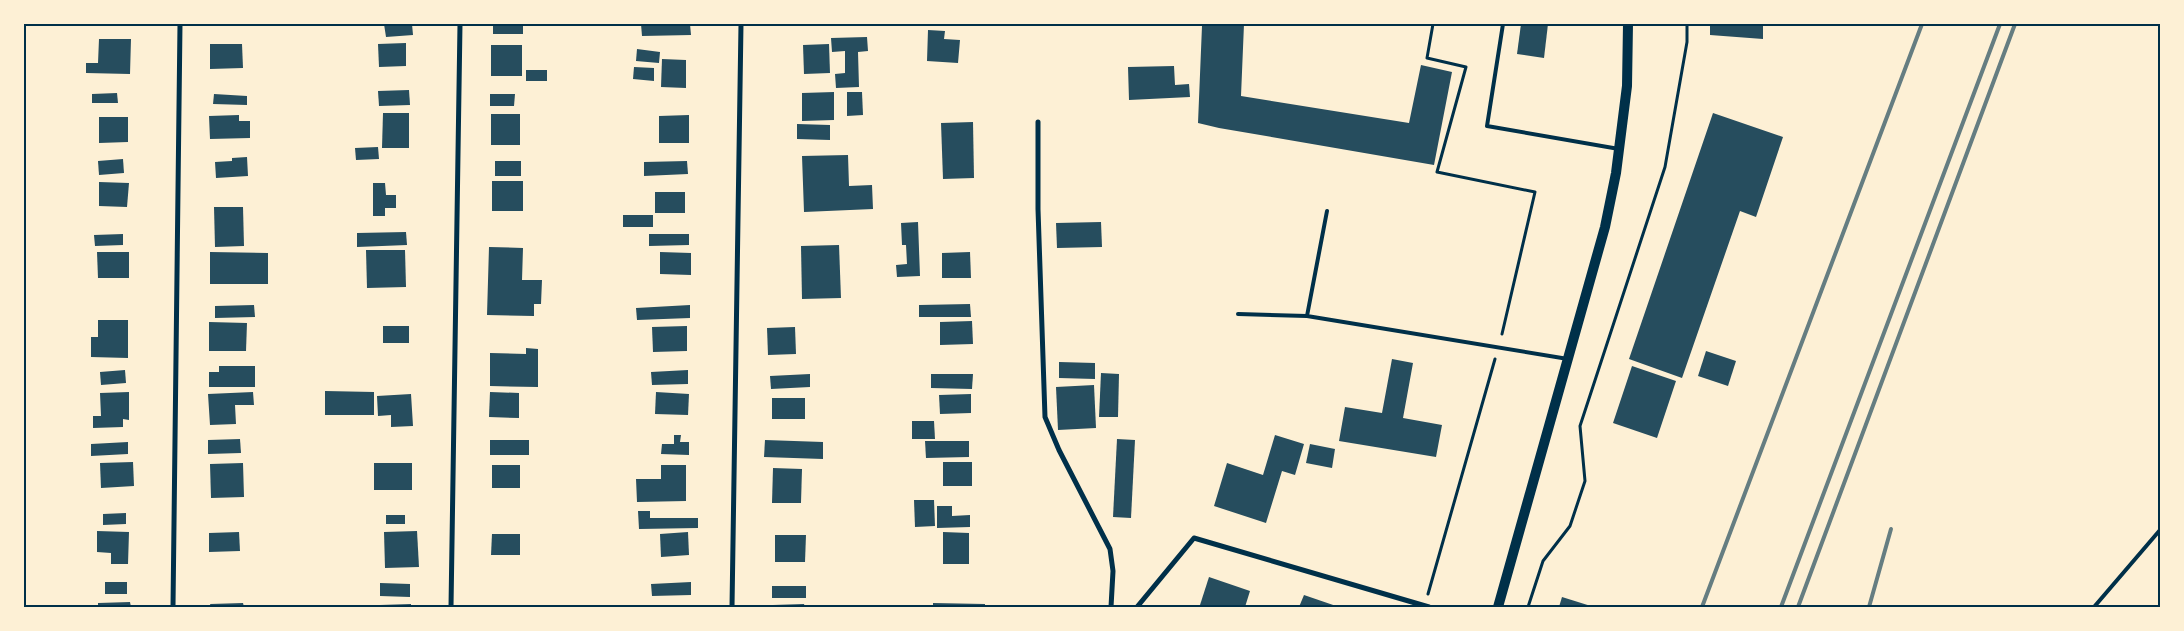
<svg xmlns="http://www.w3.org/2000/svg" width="2184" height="631" viewBox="0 0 2184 631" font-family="Manrope,sans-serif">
<rect width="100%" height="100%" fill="#fdf0d5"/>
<g fill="#264d5e">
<path d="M 384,24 L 412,24 L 413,35 L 386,37 Z"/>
<rect x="493" y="24" width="30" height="10"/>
<path d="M 641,24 L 690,24 L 691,35 L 642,36 Z"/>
<path d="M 1185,24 L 1244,24 L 1241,96 L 1409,123 L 1421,65 L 1452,72 L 1434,165 L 1219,128 L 1198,123 L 1202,26 L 1185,26 Z"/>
<path d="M 1521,24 L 1548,24 L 1544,58 L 1517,54 Z"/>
<path d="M 1710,24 L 1763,24 L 1763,39 L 1710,35 Z"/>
<path d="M 928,30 L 945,31 L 944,39 L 960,40 L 958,63 L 927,61 Z"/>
<path d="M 867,37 L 868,51 L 858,52 L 859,87 L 836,88 L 835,74 L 845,73 L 845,51 L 832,52 L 831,38 Z"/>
<path d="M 99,39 L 131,39 L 130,74 L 86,73 L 86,63 L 98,63 Z"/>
<path d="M 406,43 L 406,66 L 379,67 L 378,44 Z"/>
<path d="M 210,44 L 242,44 L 243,68 L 210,69 Z"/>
<path d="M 829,44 L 830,73 L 804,74 L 803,45 Z"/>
<rect x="491" y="45" width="31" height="31"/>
<path d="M 637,49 L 660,52 L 659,63 L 636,61 Z"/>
<path d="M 662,59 L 686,60 L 686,88 L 661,87 Z"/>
<path d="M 1174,66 L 1175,85 L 1189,84 L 1190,97 L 1129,100 L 1128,67 Z"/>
<path d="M 634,67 L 654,68 L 654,81 L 633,79 Z"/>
<rect x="526" y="70" width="21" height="11"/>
<path d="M 409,90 L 410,105 L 379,106 L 378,91 Z"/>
<path d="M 834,92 L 834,120 L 802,121 L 802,93 Z"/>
<path d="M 847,92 L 862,92 L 863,115 L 847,116 Z"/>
<path d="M 117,93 L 118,103 L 92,103 L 92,94 Z"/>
<path d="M 214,94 L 247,96 L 247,105 L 213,104 Z"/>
<path d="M 490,94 L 515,94 L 514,106 L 490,106 Z"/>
<path d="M 383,113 L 409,113 L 409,148 L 382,148 Z"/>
<path d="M 1713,113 L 1783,137 L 1756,217 L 1740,211 L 1682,378 L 1629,359 Z"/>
<rect x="491" y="114" width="29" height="31"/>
<path d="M 239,115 L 239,121 L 250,121 L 250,138 L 210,139 L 209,116 Z"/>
<path d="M 689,115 L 689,143 L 659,143 L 659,116 Z"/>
<path d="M 99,117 L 128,117 L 128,142 L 99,143 Z"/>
<path d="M 973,122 L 974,178 L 943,179 L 941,123 Z"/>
<path d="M 797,124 L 830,125 L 830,140 L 797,139 Z"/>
<path d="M 378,147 L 379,159 L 356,160 L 355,148 Z"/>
<path d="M 848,155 L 849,186 L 872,185 L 873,209 L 804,212 L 802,156 Z"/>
<path d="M 247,157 L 248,176 L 216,178 L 215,162 L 232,161 L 232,158 Z"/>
<path d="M 123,159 L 124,173 L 99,175 L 98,161 Z"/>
<rect x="495" y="161" width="26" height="15"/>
<path d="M 687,161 L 688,174 L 644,176 L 644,162 Z"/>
<rect x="492" y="181" width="31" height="30"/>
<path d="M 99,182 L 129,183 L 127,207 L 99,206 Z"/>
<path d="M 373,183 L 385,183 L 386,195 L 396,195 L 396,208 L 385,208 L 385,216 L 373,216 Z"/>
<rect x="655" y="192" width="30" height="21"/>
<path d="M 214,207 L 243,207 L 244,246 L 215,247 Z"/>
<rect x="623" y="215" width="30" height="12"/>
<path d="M 918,222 L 920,276 L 897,277 L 896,265 L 907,264 L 906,245 L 902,245 L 901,223 Z"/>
<path d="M 1101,222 L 1102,247 L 1057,248 L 1056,223 Z"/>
<path d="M 406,232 L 407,245 L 357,247 L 357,233 Z"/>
<path d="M 123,234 L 123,245 L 95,246 L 94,235 Z"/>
<path d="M 649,234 L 689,234 L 689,245 L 649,246 Z"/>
<path d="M 839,245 L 841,298 L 802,299 L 801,246 Z"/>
<path d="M 489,247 L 523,248 L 522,280 L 542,280 L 541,304 L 534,304 L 534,316 L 487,315 Z"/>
<path d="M 366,250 L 405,250 L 406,287 L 367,288 Z"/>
<path d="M 97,252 L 129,252 L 129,278 L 98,278 Z"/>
<path d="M 210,252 L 268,253 L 268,284 L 210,284 Z"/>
<path d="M 660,252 L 691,253 L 691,275 L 660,274 Z"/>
<path d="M 970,252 L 971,278 L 942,278 L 942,253 Z"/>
<path d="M 970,304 L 971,317 L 919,317 L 919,305 Z"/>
<path d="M 254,305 L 255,317 L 215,318 L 215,306 Z"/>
<path d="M 690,305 L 690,318 L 637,320 L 636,308 Z"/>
<path d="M 98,320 L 128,320 L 128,358 L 91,357 L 91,337 L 98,337 Z"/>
<path d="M 972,321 L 973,344 L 940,345 L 940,322 Z"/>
<path d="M 209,322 L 247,323 L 246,351 L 209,351 Z"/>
<rect x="383" y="326" width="26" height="17"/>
<path d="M 687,326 L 687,351 L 653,352 L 652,327 Z"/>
<path d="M 795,327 L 796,354 L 768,355 L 767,328 Z"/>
<path d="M 526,348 L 538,349 L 538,387 L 490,386 L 490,353 L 526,354 Z"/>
<path d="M 1706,351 L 1736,361 L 1728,386 L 1698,376 Z"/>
<path d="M 1392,359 L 1413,363 L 1403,418 L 1442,425 L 1436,457 L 1339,441 L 1345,407 L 1382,413 Z"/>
<path d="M 1059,362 L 1095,363 L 1095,379 L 1059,378 Z"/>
<path d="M 219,366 L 255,366 L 255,387 L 209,387 L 209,372 L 219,372 Z"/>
<path d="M 1632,366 L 1676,381 L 1657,438 L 1613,423 Z"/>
<path d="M 125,370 L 126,383 L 101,385 L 100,372 Z"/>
<path d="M 688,370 L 688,384 L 652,385 L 651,372 Z"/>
<path d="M 1101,373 L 1119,374 L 1118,417 L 1099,417 Z"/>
<path d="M 810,374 L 810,387 L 771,389 L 770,376 Z"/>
<path d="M 931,374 L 973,374 L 972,389 L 931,388 Z"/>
<path d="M 1094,385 L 1096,428 L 1058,430 L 1056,387 Z"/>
<path d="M 325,391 L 374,392 L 374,415 L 325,415 Z"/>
<path d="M 129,392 L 129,420 L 123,419 L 123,427 L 93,428 L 93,416 L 101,416 L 100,393 Z"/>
<path d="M 253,392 L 254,405 L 235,405 L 236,424 L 210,425 L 208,394 Z"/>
<path d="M 490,392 L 519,393 L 519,418 L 489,417 Z"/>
<path d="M 656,392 L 689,394 L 688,415 L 655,414 Z"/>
<path d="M 411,394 L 413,426 L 391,427 L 391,415 L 378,416 L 377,396 Z"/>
<path d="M 971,394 L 971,413 L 940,414 L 939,395 Z"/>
<rect x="772" y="398" width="33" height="21"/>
<path d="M 912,421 L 934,421 L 935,439 L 912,439 Z"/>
<path d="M 674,435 L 681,435 L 680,442 L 689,442 L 689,455 L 661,454 L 662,444 L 674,444 Z"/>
<path d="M 1275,435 L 1304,444 L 1295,475 L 1282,471 L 1266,523 L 1214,506 L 1227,463 L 1263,475 Z"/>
<path d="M 240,439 L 241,453 L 208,454 L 208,440 Z"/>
<path d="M 1117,439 L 1135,440 L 1131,518 L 1113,517 Z"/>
<rect x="490" y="440" width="39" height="15"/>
<path d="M 765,440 L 823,442 L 823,459 L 764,457 Z"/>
<path d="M 925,441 L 969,441 L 969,457 L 926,458 Z"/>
<path d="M 128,442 L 128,454 L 91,456 L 91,444 Z"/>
<path d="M 1310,444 L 1335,449 L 1332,468 L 1306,463 Z"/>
<path d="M 133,462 L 134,486 L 101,488 L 100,463 Z"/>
<rect x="943" y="462" width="29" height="24"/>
<path d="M 243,463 L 244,497 L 211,498 L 210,464 Z"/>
<rect x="374" y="463" width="38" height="27"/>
<rect x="492" y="465" width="28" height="23"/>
<path d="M 661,465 L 686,465 L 686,501 L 637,502 L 636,479 L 661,479 Z"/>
<path d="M 773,468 L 802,469 L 801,503 L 772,503 Z"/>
<path d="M 914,500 L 934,500 L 935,526 L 915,527 Z"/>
<path d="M 937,506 L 952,506 L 952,516 L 970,515 L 970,527 L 937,528 Z"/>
<path d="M 638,511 L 650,511 L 650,518 L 698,518 L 698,528 L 639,529 Z"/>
<path d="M 126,513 L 126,524 L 103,525 L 103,514 Z"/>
<rect x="386" y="515" width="19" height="9"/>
<path d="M 97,531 L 129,532 L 128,564 L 111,564 L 111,553 L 97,552 Z"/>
<path d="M 417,531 L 419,567 L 385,568 L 384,532 Z"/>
<path d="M 239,532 L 240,551 L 209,552 L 209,533 Z"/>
<path d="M 688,532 L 689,555 L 661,557 L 660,534 Z"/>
<path d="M 943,532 L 969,533 L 969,564 L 943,564 Z"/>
<path d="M 492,534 L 520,534 L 520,555 L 491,555 Z"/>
<path d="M 775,535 L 806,535 L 805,562 L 775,562 Z"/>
<path d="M 1209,577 L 1250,591 L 1245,607 L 1207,607 L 1200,605 Z"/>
<rect x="105" y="582" width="22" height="12"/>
<path d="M 691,582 L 691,595 L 652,596 L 651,584 Z"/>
<path d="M 380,583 L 410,584 L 410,597 L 380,596 Z"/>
<rect x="772" y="586" width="34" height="12"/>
<path d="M 1304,595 L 1339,607 L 1299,607 Z"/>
<path d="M 1562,597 L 1594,607 L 1559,607 Z"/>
<path d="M 130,602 L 131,607 L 98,607 L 98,603 Z"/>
<path d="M 243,603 L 244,607 L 211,607 L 210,604 Z"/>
<path d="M 933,603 L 985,604 L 985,607 L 933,607 Z"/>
<path d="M 411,604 L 411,607 L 380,607 L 380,605 Z"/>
<path d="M 804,604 L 805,607 L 773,607 L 773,605 Z"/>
</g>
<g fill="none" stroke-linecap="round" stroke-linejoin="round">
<g stroke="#003049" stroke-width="3">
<path d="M 1433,24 L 1427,58 L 1466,67 L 1437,172 L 1535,192 L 1502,334"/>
<path d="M 1428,594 L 1495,359"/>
<path d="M 1528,607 L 1543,561 L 1570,526 L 1585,481 L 1580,426 L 1665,167 L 1687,42 L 1687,24"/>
</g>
<g stroke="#003049" stroke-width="4">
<path d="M 1503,24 L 1487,126 L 1619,149"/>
<path d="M 1327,211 L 1307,316 L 1568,359"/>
<path d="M 1238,314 L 1307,316"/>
<path d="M 2094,607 L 2160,530"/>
</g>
<g stroke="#003049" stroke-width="5">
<path d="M 1038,122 L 1038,209 L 1045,417 L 1059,450 L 1110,549 L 1113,571 L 1111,607"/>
<path d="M 173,607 L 180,24"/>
<path d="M 451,607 L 460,24"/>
<path d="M 732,607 L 741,24"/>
<path d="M 1137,607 L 1194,538 L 1429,607"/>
</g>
<path stroke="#003049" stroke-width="10" d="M 1498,607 L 1605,227 L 1616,173 L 1627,86 L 1628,24"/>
<g stroke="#657d81" stroke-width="4">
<path d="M 1702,607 L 1922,24"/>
<path d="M 1781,607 L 2000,24"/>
<path d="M 1798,607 L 2015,24"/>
<path d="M 1869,607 L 1891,529"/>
</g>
</g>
<rect width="2184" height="631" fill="none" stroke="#fdf0d5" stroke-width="50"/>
<rect x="25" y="25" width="2134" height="581" fill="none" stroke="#003049" stroke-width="2"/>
</svg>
